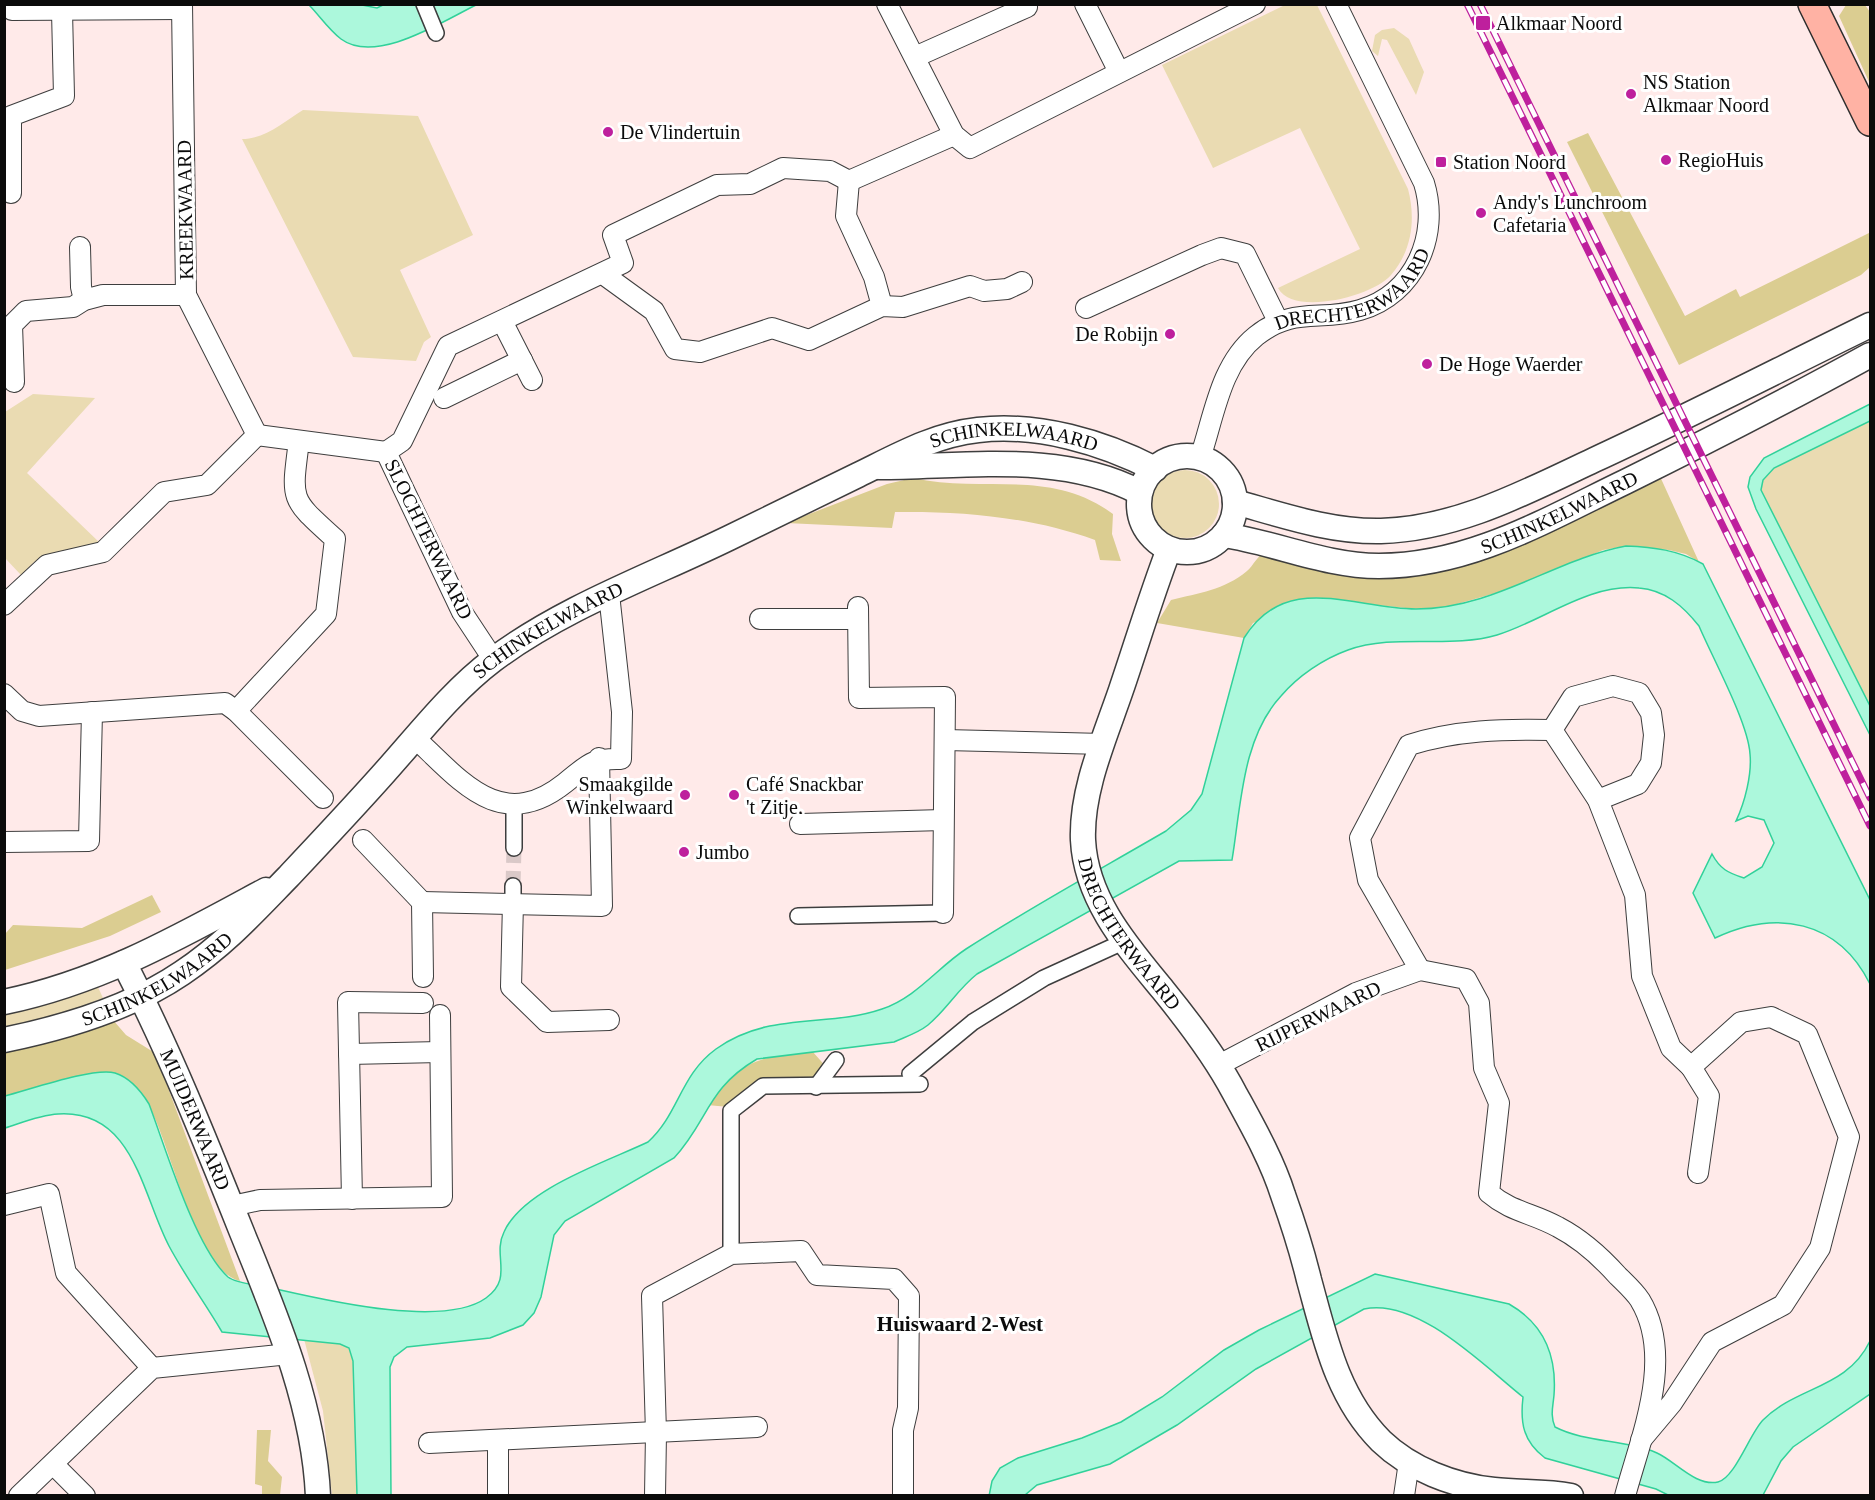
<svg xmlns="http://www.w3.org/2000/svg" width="1875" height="1500" viewBox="0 0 1875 1500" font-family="'Times New Roman',serif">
<rect width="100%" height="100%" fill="#ffeae9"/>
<g fill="#eadbb2">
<path d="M 1285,5 L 1317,5 L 1408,189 C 1416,219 1412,251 1391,275 C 1374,296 1293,317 1278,288 L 1360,249 L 1300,128 L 1213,168 L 1162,65 Z"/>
<path d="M 1394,28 L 1409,39 L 1424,72 L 1416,95 L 1387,40 L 1382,39 L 1378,56 L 1372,51 L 1375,35 L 1382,30 Z"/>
<path d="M 303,110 L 418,116 L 473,235 L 400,270 L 431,337 L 424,342 L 416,361 L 353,357 L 242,139 C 265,139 284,122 303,110 Z"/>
<path d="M 33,394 L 95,398 L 27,473 L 99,542 L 94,547 L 34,562 L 21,575 L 5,558 L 5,412 Z"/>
<path d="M 1870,421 L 1870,706 L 1761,490 L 1763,480 L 1774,468 Z"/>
<circle cx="1185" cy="504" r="34"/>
<path d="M 97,985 L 103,998 L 52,1019 L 5,1030 L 4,1013 Z"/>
<path d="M 304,1339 L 340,1344 L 349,1348 L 353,1361 L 357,1495 L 332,1495 L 323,1411 Z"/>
</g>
<g fill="#dbcd91">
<path d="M 1846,5 L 1865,5 L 1870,12 L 1870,84 L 1839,16 Z"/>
<path d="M 1588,133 L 1685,316 L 1736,289 L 1740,297 L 1869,233 L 1870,267 L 1861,275 L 1679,365 L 1567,142 Z"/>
<path d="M 1658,472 L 1699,562 L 1686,554 L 1669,550 L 1626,546 L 1603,550 L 1517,587 L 1443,608 L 1415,609 L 1320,599 L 1253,623 L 1244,638 L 1157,623 L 1171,600 C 1199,593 1224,590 1247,571 C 1254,565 1256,557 1266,551 L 1374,573 Z"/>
<path d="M 913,478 C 983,494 1050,467 1113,514 L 1112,534 L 1121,561 L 1100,560 L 1095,540 C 1031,517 963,511 895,512 L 892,528 L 786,523 L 887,484 Z"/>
<path d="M 152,895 L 161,912 L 110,936 L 5,970 L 5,934 L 13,925 L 82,928 Z"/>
<path d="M 113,1020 L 126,1035 L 155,1053 L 240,1281 C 196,1271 171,1145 149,1106 C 143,1094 127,1083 117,1074 L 96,1073 L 5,1096 L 5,1053 Z"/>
<path d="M 812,1051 L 837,1079 L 762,1082 L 729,1107 L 707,1105 C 742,1059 757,1058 812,1051 Z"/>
<path d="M 257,1430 L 271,1430 L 268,1461 L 282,1477 L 280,1495 L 262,1495 L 262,1486 L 255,1484 Z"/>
</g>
<g fill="#acf8dc" stroke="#31d19a" stroke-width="1.5">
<path d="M 385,4 L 476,5 C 443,21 376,65 341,39 C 329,30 319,15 309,5 L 362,5 L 377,8 Z"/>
<path d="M 1870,404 L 1870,421 L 1774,468 L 1763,480 L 1761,490 L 1870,706 L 1870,735 L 1756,509 L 1748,487 L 1750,477 L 1764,458 Z"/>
<path d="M 1626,546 C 1653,547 1678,550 1703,564 L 1870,900 L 1870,984 C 1838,920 1776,909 1715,938 L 1693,893 L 1712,854 C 1720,869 1728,873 1744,878 L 1762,867 L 1774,843 L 1764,820 L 1748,816 L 1736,821 C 1745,802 1752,774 1750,754 C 1748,722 1712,657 1699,626 C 1683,606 1665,590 1639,588 C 1589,583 1543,621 1497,635 C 1450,649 1395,633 1348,650 C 1323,659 1298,676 1281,696 C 1242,738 1241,806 1232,860 L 1179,861 L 977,974 C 958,989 946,1010 928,1025 C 918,1033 905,1037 894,1042 L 757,1059 C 706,1089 709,1120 674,1158 L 565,1221 L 554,1235 L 541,1297 L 534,1313 L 523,1325 L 490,1338 L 407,1347 L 394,1357 L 390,1367 L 391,1495 L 357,1495 L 353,1361 L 349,1348 L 340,1344 L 222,1332 C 205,1303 185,1276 169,1246 C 142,1195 134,1109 58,1114 C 40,1115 21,1123 5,1128 L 5,1096 C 29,1090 93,1067 115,1073 C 131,1078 141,1091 149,1104 C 166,1149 195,1247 228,1277 C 237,1284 260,1285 272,1288 C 321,1299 443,1329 486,1298 C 514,1278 492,1256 504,1232 C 523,1189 606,1162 648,1142 C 679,1114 680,1075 716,1049 C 769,1011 827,1028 882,1009 C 917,997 937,968 966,949 C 1031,907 1099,870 1166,831 L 1191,810 L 1202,794 L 1244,638 C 1287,570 1353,609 1416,609 C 1494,609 1555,559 1626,546 Z"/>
<path d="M 1375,1274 L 1509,1304 C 1544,1324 1557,1355 1554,1395 C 1553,1407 1550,1415 1555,1427 C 1586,1443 1625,1439 1657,1453 C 1675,1461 1696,1487 1718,1482 C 1735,1478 1750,1433 1763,1420 C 1797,1386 1847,1389 1870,1341 L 1870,1394 L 1793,1447 L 1781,1461 L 1763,1495 L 1668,1495 L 1656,1489 L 1545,1458 C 1523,1441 1520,1423 1523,1397 C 1484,1366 1417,1297 1364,1309 L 1256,1369 L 1177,1425 L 1110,1464 L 1037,1485 L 1025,1495 L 989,1496 L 992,1481 L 1000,1468 L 1018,1458 L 1082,1438 L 1121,1422 L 1162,1397 L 1224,1350 L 1259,1330 Z"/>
</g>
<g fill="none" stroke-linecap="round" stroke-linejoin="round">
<path stroke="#dac9c8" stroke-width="15" stroke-dasharray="15 8" stroke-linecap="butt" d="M 513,886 L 514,848"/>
<defs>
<g id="pedestrian">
<path d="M 424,4 L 436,33"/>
<path d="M 514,848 L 514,806"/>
<path d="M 513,902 L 513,886"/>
<path d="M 798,916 L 943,913"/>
<path d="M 910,1074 L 973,1022 L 1044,978 L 1123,942"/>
<path d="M 816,1087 L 836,1060"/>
<path d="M 731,1254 L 731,1111 L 763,1086 L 920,1084"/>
</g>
<g id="minor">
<path d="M 182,4 L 186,295 L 257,435"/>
<path d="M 887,4 L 954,135 L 970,148 L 1255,4"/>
<path d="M 1085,4 L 1119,72"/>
<path d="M 12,10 L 181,9"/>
<path d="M 915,57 L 1027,7"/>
<path d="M 849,181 L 846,216 L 874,277 L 882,306"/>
<path d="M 11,193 L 11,116 L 64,96 L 62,11"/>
<path d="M 80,247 L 81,287 L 84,300"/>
<path d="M 603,274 L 654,311 L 675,349 L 700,352 L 772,328 L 809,340 L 882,306 L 903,307 L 970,286 L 984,291 L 1007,289 L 1022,282"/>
<path d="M 1086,308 L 1202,255 L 1221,248 L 1245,254 L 1278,321"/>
<path d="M 502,321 L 532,380"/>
<path d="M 14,382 L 12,325 L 26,311 L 73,307 L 84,300 L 103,295 L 186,295"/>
<path d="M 444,398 L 522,360"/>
<path d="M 257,435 L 386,452"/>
<path d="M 386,452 L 402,441 L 448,346 L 623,263 L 613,235 L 717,185 L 750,184 L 783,168 L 830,171 L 849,181 L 954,135"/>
<path d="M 386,452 L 462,612 L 493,659"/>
<path id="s1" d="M 1200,458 C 1214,417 1220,365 1256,336 C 1294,306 1319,322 1360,310 C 1415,294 1440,235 1424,183 L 1336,4"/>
<path d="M 4,605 L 47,565 L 103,552 L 164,492 L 207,485 L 257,435"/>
<path d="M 858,607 L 859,698 L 945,697 L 943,913"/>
<path d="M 760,619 L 858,619"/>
<path d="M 4,694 L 22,711 L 39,716 L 225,703 L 236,711 L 323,798"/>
<path d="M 236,711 L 326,614 L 335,539 C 290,498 291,502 299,441"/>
<path d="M 1552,730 L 1598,800 L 1635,895 L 1642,976 L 1671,1048 L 1691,1067 L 1741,1022 L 1771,1017 L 1807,1034 L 1849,1137 L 1820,1248 L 1783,1305 L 1712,1342 L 1672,1403 L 1641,1440"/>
<path d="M 1552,730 L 1573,697 L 1613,686 L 1639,693 L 1651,713 L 1654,735 L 1651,763 L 1638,784 L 1598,800"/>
<path d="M 415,738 C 461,781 501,834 565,783 C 588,765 591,758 621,759 L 622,712 L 609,594"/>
<path d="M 945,740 L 1103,744"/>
<path d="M 800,824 L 943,820"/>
<path d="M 363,840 L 422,902 L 423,977"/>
<path d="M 4,842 L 89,841 L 92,712"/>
<path d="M 422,902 L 602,906 L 599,758"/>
<path d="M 513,902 L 511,987 L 547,1022 L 609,1020"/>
<path d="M 1420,970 L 1368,880 L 1360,838 L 1409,745 C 1456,730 1503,729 1552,730"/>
<path d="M 349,1054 L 440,1052"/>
<path d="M 1219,1065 L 1356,993 L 1420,970 L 1466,979 L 1479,1003 L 1484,1068 L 1499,1103 L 1489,1193 C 1511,1212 1533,1213 1558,1227 C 1581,1239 1601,1257 1618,1276 C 1625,1283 1634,1291 1640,1300 C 1675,1358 1641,1436 1625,1496"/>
<path d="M 1691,1067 L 1709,1096 L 1698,1173"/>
<path d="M 352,1199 L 348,1002 L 423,1003"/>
<path d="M 4,1205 L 49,1194 L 66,1273 L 152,1368"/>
<path d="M 232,1206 L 260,1200 L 442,1197 L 440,1015"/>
<path d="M 429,1443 L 757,1427"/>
<path d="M 53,1464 L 85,1496"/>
<path d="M 19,1496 L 152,1368 L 289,1354"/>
<path d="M 498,1496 L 498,1440"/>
<path d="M 655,1496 L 656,1433 L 652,1296 L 731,1254 L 801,1251 L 817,1275 L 894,1279 L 909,1296 L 908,1408 L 903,1430 L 903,1496"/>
<path d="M 1404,1496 L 1409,1462"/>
</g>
<g id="tertiary">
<circle cx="1187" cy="504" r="48"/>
<path d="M 879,467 C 965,467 1060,451 1139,492"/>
<path d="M 1235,502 C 1282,515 1330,532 1381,531 C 1457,529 1526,492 1594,460 C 1687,417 1778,370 1870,325"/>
<path id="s2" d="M 1224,535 C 1276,543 1326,566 1379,566 C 1469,566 1546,520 1625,482 C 1708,441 1790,399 1870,355"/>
<path id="s3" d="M 1169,549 C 1151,596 1137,643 1121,690 C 1105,737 1081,790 1083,840 C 1086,900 1127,946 1163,990 C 1189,1022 1215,1056 1234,1092 C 1252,1125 1272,1160 1283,1195 C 1293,1223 1302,1251 1309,1280 C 1325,1338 1337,1397 1381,1441 C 1410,1469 1454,1486 1494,1490 C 1520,1493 1545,1491 1571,1496"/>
<path id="s4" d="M 124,963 C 169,1050 205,1140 241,1230 C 275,1314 314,1404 318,1496"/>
<path d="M 4,1002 C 101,982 181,936 266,890"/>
<path id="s5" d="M 4,1040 C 63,1028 132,1007 182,973 C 225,944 252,914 288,877 C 320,843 353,808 385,772 C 419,734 452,691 493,660 C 564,607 651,576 729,538 C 772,517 815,496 858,475 C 897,456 933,435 978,430 C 1038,423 1102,442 1155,469"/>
</g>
<path id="secondary" d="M 1812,4 L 1870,122"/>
</defs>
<use href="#pedestrian" stroke="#3e3e3e" stroke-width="18"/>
<use href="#minor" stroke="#3e3e3e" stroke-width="22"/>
<use href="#tertiary" stroke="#3e3e3e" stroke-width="27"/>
<use href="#secondary" stroke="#2d2d2d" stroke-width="30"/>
<use href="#pedestrian" stroke="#fff" stroke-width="15"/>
<use href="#minor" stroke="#fff" stroke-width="20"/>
<use href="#tertiary" stroke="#fff" stroke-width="24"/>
<use href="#secondary" stroke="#ffb2a4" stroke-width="27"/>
<defs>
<g id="rail">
<path d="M 1467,4 L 1870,826"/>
<path d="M 1480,4 L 1870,798"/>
</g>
</defs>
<use href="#rail" stroke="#be209d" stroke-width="7"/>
<use href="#rail" stroke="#fff" stroke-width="4.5" stroke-dasharray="14" stroke-linecap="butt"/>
</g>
<g fill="#be209d" stroke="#fff" stroke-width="2">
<rect x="1475" y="15" width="16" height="16" rx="3"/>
<circle cx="1631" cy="94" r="6"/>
<circle cx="608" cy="132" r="6"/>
<circle cx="1666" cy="160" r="6"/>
<rect x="1435" y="156" width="12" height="12" rx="3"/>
<circle cx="1481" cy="213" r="6"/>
<circle cx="1170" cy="334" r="6"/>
<circle cx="1427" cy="364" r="6"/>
<circle cx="685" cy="795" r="6"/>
<circle cx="734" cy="795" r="6"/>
<circle cx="684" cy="852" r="6"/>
</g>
<g text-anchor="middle" stroke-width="6" stroke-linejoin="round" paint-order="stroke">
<g font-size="20" fill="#0b0b0b" stroke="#fff" text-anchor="start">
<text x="1496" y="30">Alkmaar Noord</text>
<text x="1643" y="89">NS Station<tspan x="1643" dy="23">Alkmaar Noord</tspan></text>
<text x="620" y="139">De Vlindertuin</text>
<text x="1678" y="167">RegioHuis</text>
<text x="1453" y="169">Station Noord</text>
<text x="1493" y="209">Andy's Lunchroom<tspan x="1493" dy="23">Cafetaria</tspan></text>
<text x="1158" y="341" text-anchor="end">De Robijn</text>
<text x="1439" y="371">De Hoge Waerder</text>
<text x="673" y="791" text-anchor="end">Smaakgilde<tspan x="673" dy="23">Winkelwaard</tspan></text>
<text x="746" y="791">Café Snackbar<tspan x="746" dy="23">'t Zitje.</tspan></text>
<text x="696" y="859">Jumbo</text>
</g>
<g font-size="20" fill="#0b0b0b" stroke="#fff">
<text transform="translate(185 210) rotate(-91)" y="7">KREEKWAARD</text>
<text dy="7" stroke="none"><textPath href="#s1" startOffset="248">DRECHTERWAARD</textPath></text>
<text dy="7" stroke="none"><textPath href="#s5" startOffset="1208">SCHINKELWAARD</textPath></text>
<text dy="7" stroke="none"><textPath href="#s2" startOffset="348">SCHINKELWAARD</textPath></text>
<text transform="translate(429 539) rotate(64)" y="7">SLOCHTERWAARD</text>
<text dy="7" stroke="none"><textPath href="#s5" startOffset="696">SCHINKELWAARD</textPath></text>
<text dy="7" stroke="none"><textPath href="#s3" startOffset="411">DRECHTERWAARD</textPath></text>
<text dy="7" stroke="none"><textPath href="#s5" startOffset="166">SCHINKELWAARD</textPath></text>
<text transform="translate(1318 1016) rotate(-26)" y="7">RIJPERWAARD</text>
<text dy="7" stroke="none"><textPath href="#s4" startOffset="172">MUIDERWAARD</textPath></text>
</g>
<g font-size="21" font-weight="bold" fill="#0b0b0b" stroke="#fff">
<text x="960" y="1331">Huiswaard 2-West</text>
</g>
</g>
<rect width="1875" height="1500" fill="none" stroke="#0b0b0b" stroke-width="12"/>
</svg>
